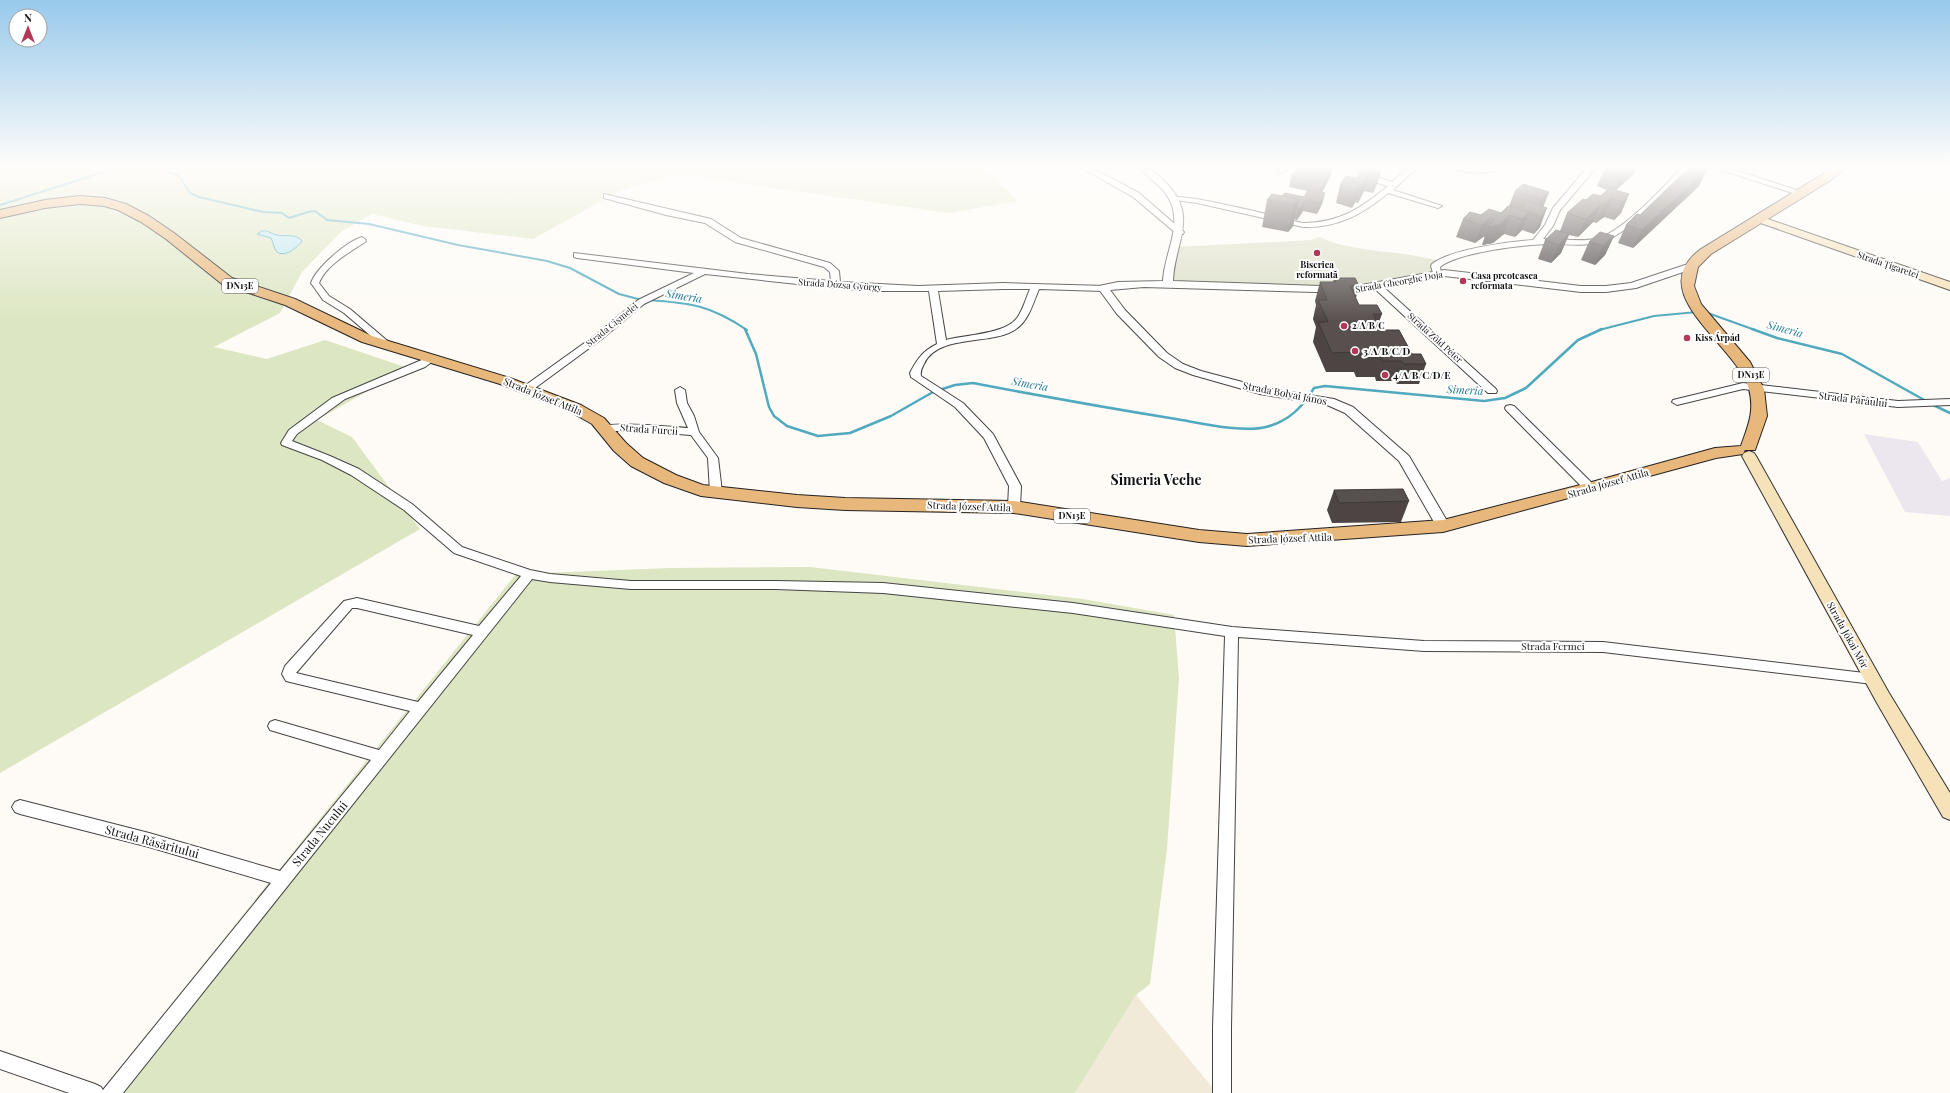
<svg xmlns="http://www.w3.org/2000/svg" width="1950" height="1093" viewBox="0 0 1950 1093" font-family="'Playfair Display',serif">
<rect width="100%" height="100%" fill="#fefbf6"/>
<path fill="#ece7ee" d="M 1864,434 L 1918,442 L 1942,481 L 1950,478 L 1950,516 L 1905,512 Z"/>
<path fill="#f2ead8" d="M 1136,995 L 1217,1093 L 1075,1093 Z"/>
<g fill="#dce6c2">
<path d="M 0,168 L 981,168 L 994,177 L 1018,201 L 949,213 L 677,174 L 618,192 L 533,239 L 423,226 L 372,214 L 342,231 L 302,272 L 280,313 L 214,347 L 267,359 L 325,340 L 408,368 L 317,420 L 352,437 L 420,529 L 0,773 Z"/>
<path d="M 810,567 L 1083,599 L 1174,615 L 1179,678 L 1167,849 L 1150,984 L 1136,995 L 1075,1093 L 100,1093 L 516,574 L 670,568 Z"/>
</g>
<path fill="#dcdfc8" d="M 1320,237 C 1351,253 1403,250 1439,261 L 1437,273 L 1361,289 L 1168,285 L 1176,247 L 1311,240 Z"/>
<path fill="#c0e8f0" stroke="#50a9be" d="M 262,231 C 269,230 271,234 277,235 C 285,237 296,233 302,241 C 298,247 284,259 276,251 C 274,248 273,242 271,238 L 257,234 Z"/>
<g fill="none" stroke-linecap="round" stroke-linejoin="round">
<g stroke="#50a9be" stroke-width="2">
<path d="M 158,168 L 179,176 L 190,193 L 199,197 L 263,212 L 282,213 L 289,218 L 308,212 L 315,211 L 327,220 L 369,224 L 458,245 L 547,261 L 570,268 L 619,294 L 642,300"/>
<path d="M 0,205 L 116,168"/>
<path d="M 648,300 C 691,303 710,305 747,330"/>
<path d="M 1705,312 L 1755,330"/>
<path d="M 1599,330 L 1654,316 L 1697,312"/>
</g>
<g stroke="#50a9be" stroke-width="2.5">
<path d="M 745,329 L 756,354 L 769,407 L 774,416 L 787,426 L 818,436 L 850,433 L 891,416 L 933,392 L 955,385 L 973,383 C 1041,396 1108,408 1176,419 C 1200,423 1243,433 1266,427 C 1289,421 1303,407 1314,388 L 1325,386 L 1484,401 L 1505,398 L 1526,388 L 1578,340 L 1602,329"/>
<path d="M 1752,329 L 1777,338 L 1842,354 L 1926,401"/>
<path d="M 1931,404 L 1950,413"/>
</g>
<defs>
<g id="minor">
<path d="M 1082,168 L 1092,168 L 1139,193 L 1184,232 L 1183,234 L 1177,234 L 1133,197 Z"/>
<path d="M 1280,168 L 1288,168 L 1282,173 L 1278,171 Z"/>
<path d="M 1360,168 L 1368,168 L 1366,172 L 1370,175 L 1392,182 L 1408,168 L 1417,168 L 1393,190 L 1442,206 L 1438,208 L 1388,193 C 1362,215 1337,228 1303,227 L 1197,203 L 1175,200 L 1171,198 C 1179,191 1286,219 1303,223 C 1340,223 1361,208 1388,186 L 1364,179 L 1358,173 Z"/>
<path d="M 1587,168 L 1596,168 L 1560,210 L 1553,226 L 1543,239 C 1561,238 1581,243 1599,238 C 1624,230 1663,188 1681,168 L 1690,168 C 1672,190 1630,232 1604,241 C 1588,247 1569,244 1552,244 C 1528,244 1458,252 1440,267 L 1441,273 L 1440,275 L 1437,276 L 1433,273 L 1431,266 L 1432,264 C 1451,249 1508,242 1533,240 L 1545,225 L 1553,208 Z"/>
<path d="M 1715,168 L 1728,168 L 1806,193 L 1799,195 Z"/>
<path d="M 604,194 L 711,219 L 741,238 L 830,263 L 839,271 L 840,282 L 918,286 L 1003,283 L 1106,286 L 1107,288 L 1103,291 L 1039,289 C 1033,303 1029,320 1016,329 C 993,346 938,333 924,364 C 922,368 920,371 921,376 L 963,403 L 993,434 L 1021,486 L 1020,507 L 1018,510 L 1010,510 L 1008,507 L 1009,486 L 984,438 L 955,407 L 911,377 L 910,373 C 917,359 923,351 937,344 L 929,291 L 876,291 L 835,288 L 705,274 L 644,304 L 603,338 L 531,391 L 523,391 L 522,389 L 523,387 L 597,334 L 638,300 L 694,273 L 577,258 L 574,257 L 574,253 L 748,274 L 831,281 L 830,272 L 824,267 L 735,242 L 705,223 L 666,215 L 604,198 ZM 1003,289 L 1030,289 C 1026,298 1023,310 1017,318 C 1006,334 964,335 946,340 L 938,291 Z"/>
<path d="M 362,237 L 366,240 L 365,242 C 350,252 326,265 319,283 L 329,296 L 350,309 L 391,344 L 393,346 L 391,348 L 385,348 L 344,313 L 323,300 L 311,283 C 316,268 346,242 362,237 Z"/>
<path d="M 1377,283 L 1380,284 L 1496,389 L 1497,391 L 1496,393 L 1488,393 L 1374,288 L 1373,286 Z"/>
<path d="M 431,356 L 436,359 L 425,367 L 345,399 L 297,434 L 292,441 L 330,456 L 359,469 L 412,504 L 462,547 L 530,570 L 550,574 L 631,581 L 776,581 L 883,583 L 1073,603 L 1232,627 L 1424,641 L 1603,642 L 1873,674 L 1878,675 L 1880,679 L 1878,683 L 1873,684 L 1603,652 L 1424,651 L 1238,637 L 1231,1028 L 1231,1093 L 1213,1093 L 1213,1028 L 1225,636 L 1073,613 L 883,593 L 776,589 L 631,589 L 550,582 L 532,579 L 123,1093 L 69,1093 L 0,1069 L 0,1051 L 95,1084 L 101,1087 L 103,1090 L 271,883 L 149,847 L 20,814 L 15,812 L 12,807 L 15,802 L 20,800 L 149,833 L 280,871 L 371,760 L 270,730 L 268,726 L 270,722 L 275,720 L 379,750 L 410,711 L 286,681 L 282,674 L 285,666 L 344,601 L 357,598 L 479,626 L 521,576 L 454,553 L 404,510 L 351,475 L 322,460 L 282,445 L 281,443 L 289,430 L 332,398 ZM 352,608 L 357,608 L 473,635 L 418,702 L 296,673 Z"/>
<path d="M 1743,383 L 1898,401 L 1950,399 L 1950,405 L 1898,407 L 1743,389 L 1677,405 L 1672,402 L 1673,400 Z"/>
<path d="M 680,387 L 685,390 L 687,403 L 694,416 L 699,432 L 718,458 L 722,492 L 720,495 L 712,495 L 710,492 L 708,458 L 691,435 L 639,431 L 605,431 L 600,428 C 606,420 674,427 688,428 L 677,403 L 675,390 Z"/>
<path d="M 1510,405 L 1514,406 L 1594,485 L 1596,488 L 1594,491 L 1586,491 L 1506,410 L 1505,408 L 1506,406 Z"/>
</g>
<g id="tertiary">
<path d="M 1139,168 C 1151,168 1157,173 1165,182 C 1200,216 1174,243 1173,281 L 1351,287 L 1444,270 L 1581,286 L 1606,286 L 1631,283 L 1691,263 L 1696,266 L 1695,268 L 1636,288 L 1606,292 L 1581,292 L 1444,276 L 1351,293 L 1144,287 L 1110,290 L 1125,310 L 1167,353 L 1183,364 L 1201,371 L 1265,388 L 1334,399 L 1353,407 L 1409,456 L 1450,526 L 1448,529 L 1443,531 L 1438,529 L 1399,461 L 1345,413 L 1327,405 L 1260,394 L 1193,375 L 1175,368 L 1159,357 L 1117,314 L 1098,288 L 1099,286 L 1118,282 L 1163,281 C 1164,252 1186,222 1166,194 C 1159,183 1147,178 1139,168 Z"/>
<path d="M 1454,168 L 1502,168 C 1495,174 1461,174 1454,168 Z"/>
</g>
<g id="secondary">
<path d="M 1759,216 L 1950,282 L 1950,290 L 1755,221 L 1754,219 L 1755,217 Z"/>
<path d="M 1749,451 L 1754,453 L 1756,456 L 1889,693 L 1950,793 L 1950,820 L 1943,817 L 1877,703 L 1742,456 L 1744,453 Z"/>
</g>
<path id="primary" d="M 1833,168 L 1845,168 L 1831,180 L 1711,254 L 1698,267 L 1694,286 L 1701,304 L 1750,362 L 1764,389 L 1767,416 L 1755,450 L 1745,450 L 1743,454 L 1716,458 L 1443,532 L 1247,546 L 1199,542 L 1014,513 L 845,510 L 797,507 L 701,496 L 664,483 L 631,466 L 614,451 L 592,424 L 569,411 L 500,384 L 362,342 L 285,305 L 222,284 L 166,239 L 141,222 L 118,210 L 104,206 L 80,204 L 45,208 L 0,218 L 0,210 L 45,200 L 80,196 L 105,198 L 126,204 L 149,216 L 174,233 L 232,278 L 295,299 L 372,336 L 510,378 L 581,405 L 604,418 L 626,443 L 643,458 L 676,475 L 703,485 L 797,495 L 845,498 L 1014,501 L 1199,530 L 1247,534 L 1443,520 L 1588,483 L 1715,448 L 1741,446 C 1748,426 1755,411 1749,389 C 1737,345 1641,293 1701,249 Z"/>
</defs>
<use href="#minor" stroke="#444" stroke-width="2"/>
<use href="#tertiary" stroke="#444" stroke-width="2"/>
<use href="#secondary" stroke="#333" stroke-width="2"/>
<use href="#primary" stroke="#222" stroke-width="2"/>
<use href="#minor" fill="#fff" fill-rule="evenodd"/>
<use href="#tertiary" fill="#fff" fill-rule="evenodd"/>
<use href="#secondary" fill="#f6e2b9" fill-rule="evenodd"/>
<use href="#primary" fill="#e8b77c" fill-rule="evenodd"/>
</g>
<g fill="#4c4544">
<path d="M 1382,168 L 1377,184 L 1373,193 L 1364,191 L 1358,203 L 1355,202 L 1352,208 L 1336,203 L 1340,185 Z"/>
<path d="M 1605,168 L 1636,168 L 1634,174 L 1615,190 L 1629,194 L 1621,213 L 1614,220 L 1604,217 L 1596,223 L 1593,222 L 1578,237 L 1569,235 L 1561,253 L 1551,263 L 1538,259 L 1545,240 L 1560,231 L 1567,213 L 1586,200 L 1601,196 L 1607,190 L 1597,186 Z"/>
<path d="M 1331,175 L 1322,193 L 1325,193 L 1322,204 L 1317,214 L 1303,211 L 1297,220 L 1294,219 L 1293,226 L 1288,232 L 1262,227 L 1267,200 L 1282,196 L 1304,197 L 1308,191 L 1289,187 L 1291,176 Z"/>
<path d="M 1699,186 L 1633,248 L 1618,243 L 1626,225 L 1640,215 Z"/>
<path d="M 1515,191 L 1549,192 L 1543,207 L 1540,227 L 1534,234 L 1522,230 L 1515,237 L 1504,234 L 1493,243 L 1482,245 L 1485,237 L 1483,237 L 1475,243 L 1456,237 L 1463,219 L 1501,213 L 1509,206 Z"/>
<path d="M 1614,236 L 1605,255 L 1595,265 L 1581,260 L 1589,242 Z"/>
<path d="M 1334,278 L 1359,286 L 1356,298 L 1359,305 L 1382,314 L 1378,325 L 1382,330 L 1426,364 L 1419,384 L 1397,384 L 1395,381 L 1376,381 L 1375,377 L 1356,377 L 1354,372 L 1326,372 L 1313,342 L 1316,327 L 1313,319 L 1316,305 L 1315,301 L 1320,282 L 1333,282 Z"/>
<path d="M 1334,490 L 1409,501 L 1401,522 L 1332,523 L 1327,510 Z"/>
</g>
<g fill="#3e3837">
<path d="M 1332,168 L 1333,168 L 1331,175 L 1316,203 L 1319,192 Z"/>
<path d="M 1381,168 L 1377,184 L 1373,193 L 1378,175 Z"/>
<path d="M 1628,168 L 1636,168 L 1634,174 L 1614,192 L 1621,174 Z"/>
<path d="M 1708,168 L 1699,186 L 1633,248 L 1642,230 Z"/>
<path d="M 1369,173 L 1364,191 L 1358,203 L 1362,185 Z"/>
<path d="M 1360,184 L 1355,202 L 1352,208 L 1357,190 Z"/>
<path d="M 1549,192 L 1542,210 L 1535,214 L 1541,199 Z"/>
<path d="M 1325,193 L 1322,204 L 1317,214 L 1320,203 Z"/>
<path d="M 1629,194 L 1621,213 L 1614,220 L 1622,202 Z"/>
<path d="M 1612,198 L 1604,217 L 1596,223 L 1604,205 Z"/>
<path d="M 1299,199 L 1293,226 L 1288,232 L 1294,205 Z"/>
<path d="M 1306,200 L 1303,211 L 1297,220 L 1299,209 Z"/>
<path d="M 1601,204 L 1593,222 L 1578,237 L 1586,219 Z"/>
<path d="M 1547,208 L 1540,227 L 1534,234 L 1541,216 Z"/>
<path d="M 1529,212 L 1522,230 L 1515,237 L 1522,219 Z"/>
<path d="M 1510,215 L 1504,234 L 1493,243 L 1482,245 L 1488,227 Z"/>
<path d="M 1490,218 L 1483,237 L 1475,243 L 1482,225 Z"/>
<path d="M 1569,234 L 1561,253 L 1551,263 L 1559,245 Z"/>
<path d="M 1614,236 L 1605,255 L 1595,265 L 1603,246 Z"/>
</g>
<g fill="#58504f" stroke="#3e3837">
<path d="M 1297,168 L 1332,168 L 1319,192 L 1325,193 L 1320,203 L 1306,200 L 1299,209 L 1297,208 L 1299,199 L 1282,196 L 1285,193 L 1304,197 L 1314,181 L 1291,176 Z"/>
<path d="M 1363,168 L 1381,168 L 1378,175 L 1369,173 L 1362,185 L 1360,184 L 1357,190 L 1340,185 L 1346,176 L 1357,178 Z"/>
<path d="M 1605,168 L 1628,168 L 1621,174 L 1605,169 Z"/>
<path d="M 1689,168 L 1708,168 L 1642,230 L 1626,225 L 1637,214 L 1640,215 Z"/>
<path d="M 1523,184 L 1549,192 L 1541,199 L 1515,191 Z"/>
<path d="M 1609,188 L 1629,194 L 1622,202 L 1612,198 L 1604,205 L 1601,204 L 1586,219 L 1567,213 L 1583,199 L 1586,200 L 1593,194 L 1601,196 Z"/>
<path d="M 1272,194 L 1299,199 L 1294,205 L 1267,200 Z"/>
<path d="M 1528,202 L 1547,208 L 1541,216 L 1521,210 Z"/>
<path d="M 1508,206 L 1529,212 L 1522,219 L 1510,215 L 1499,225 L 1488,227 L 1494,220 L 1490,218 L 1482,225 L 1463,219 L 1470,212 L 1481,215 L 1489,209 L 1501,213 Z"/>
<path d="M 1556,230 L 1569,234 L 1559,245 L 1545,240 Z"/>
<path d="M 1600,232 L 1614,236 L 1603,246 L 1589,242 Z"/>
<path d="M 1334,278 L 1355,278 L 1359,286 L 1350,286 L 1359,305 L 1377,305 L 1382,314 L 1373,314 L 1382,330 L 1399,330 L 1412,354 L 1421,354 L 1426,364 L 1404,364 L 1402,361 L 1383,361 L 1381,357 L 1362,357 L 1359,352 L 1332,353 L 1318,322 L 1328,322 L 1318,300 L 1327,300 L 1320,282 L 1336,282 Z"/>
<path d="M 1403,489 L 1409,501 L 1339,503 L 1334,490 Z"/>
</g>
<linearGradient id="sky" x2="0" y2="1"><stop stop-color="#98c9eb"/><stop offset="0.52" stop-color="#fffdfb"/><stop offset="1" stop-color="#fffdfb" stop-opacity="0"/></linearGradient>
<rect width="1950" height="321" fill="url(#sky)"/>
<g fill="#b13957" stroke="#fff" stroke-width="1.5">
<circle cx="1317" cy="253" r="4"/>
<circle cx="1463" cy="281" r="4"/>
<circle cx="1344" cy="326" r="4"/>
<circle cx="1687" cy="338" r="4"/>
<circle cx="1355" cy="351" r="4"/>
<circle cx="1385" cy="375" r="4"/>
</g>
<g text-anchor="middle" stroke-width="4" stroke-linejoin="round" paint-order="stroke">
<g font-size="9" font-weight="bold" fill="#111" stroke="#fff" text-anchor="start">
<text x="1317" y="268" text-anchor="middle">Biserica<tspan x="1317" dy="10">reformată</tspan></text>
<text x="1471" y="279">Casa preoteasca<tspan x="1471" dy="10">reformata</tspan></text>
<text x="1352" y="329">2/A/B/C</text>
<text x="1695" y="341">Kiss Árpád</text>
</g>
<g font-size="9" fill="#111" stroke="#fff">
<text transform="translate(1888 265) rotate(19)" y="3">Strada Țigaretei</text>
<text transform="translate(1399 282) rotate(-10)" y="3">Strada Gheorghe Doja</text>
<text transform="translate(840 285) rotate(4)" y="3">Strada Dózsa György</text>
<text transform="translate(612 325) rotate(-39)" y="3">Strada Cișmelei</text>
<text transform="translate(1435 338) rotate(42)" y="3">Strada Zöld Péter</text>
</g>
<g fill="#fff" stroke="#585858" stroke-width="1">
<rect x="222" y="279" width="36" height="14" rx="3"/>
<rect x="1733" y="368" width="36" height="14" rx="3"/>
<rect x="1054" y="509" width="36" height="14" rx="3"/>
</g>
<g font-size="9" font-weight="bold" fill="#111">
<text x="240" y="289">DN13E</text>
<text x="1751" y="378">DN13E</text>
<text x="1072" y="519">DN13E</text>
</g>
<g font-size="10" font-weight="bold" fill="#111" stroke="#fff" text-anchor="start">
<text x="1363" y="355">3/A/B/C/D</text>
<text x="1393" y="379">4/A/B/C/D/E</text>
</g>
<g font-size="10" fill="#111" stroke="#fff">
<text transform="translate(1285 393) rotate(11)" y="4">Strada Bolyai János</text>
<text transform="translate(543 396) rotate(22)" y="4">Strada József Attila</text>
<text transform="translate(1853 399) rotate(7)" y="4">Strada Pârâului</text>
<text transform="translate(649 429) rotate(4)" y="4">Strada Furcii</text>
<text transform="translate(1608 483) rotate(-16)" y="4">Strada József Attila</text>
<text transform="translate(969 506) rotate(2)" y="4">Strada József Attila</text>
<text transform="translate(1290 538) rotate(-2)" y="4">Strada József Attila</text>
<text transform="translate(1848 635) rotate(61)" y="4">Strada Jókai Mór</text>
<text x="1553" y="650">Strada Fermei</text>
</g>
<g font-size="11" font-style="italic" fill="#287c95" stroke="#fff">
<text transform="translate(684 296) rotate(9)" y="4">Simeria</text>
<text transform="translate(1785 329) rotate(15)" y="4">Simeria</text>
<text transform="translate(1030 384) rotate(10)" y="4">Simeria</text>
<text transform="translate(1465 390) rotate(3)" y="4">Simeria</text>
</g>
<g font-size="12" fill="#111" stroke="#fff">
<text transform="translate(320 834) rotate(-51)" y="4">Strada Nucului</text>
<text transform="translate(152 842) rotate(15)" y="4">Strada Răsăritului</text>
</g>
<g font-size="14" font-weight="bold" fill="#111" stroke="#fff">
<text x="1156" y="485">Simeria Veche</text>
</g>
</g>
<g transform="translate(28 28)"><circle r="19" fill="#ffffff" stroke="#a0a0a0"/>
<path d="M0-3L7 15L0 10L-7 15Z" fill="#b13957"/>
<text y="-6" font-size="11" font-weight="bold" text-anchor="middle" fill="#111111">N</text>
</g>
</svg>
